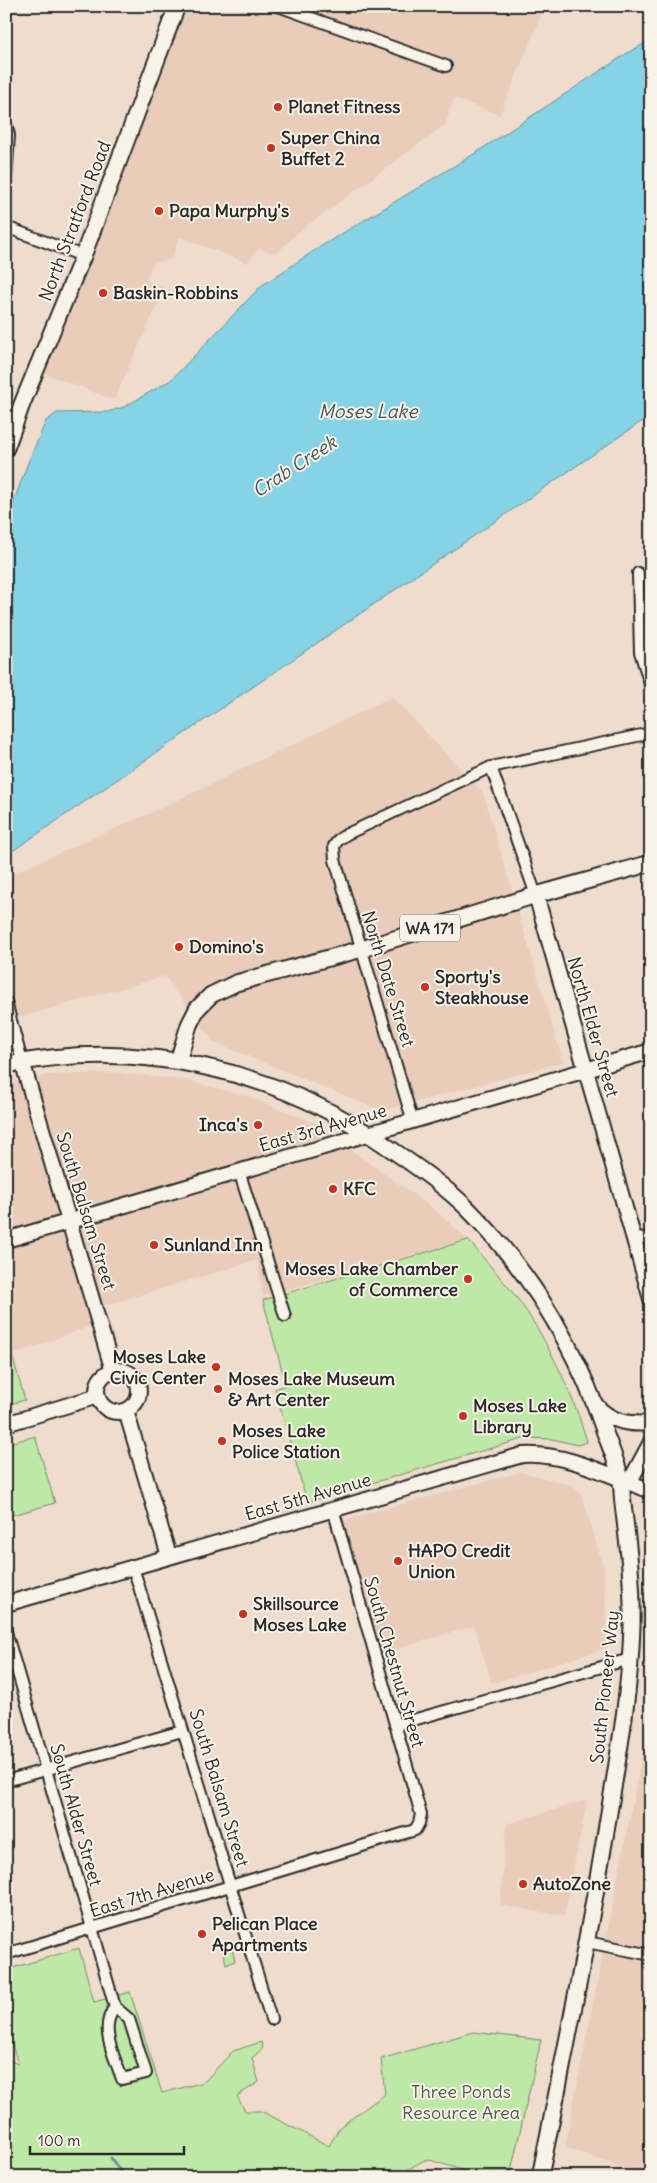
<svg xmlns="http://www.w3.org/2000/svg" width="657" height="2183" viewBox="0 0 657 2183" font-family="Delius,sans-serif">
<rect width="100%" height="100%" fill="#efdccd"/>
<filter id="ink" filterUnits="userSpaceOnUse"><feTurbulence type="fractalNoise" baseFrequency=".02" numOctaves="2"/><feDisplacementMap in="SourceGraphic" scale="10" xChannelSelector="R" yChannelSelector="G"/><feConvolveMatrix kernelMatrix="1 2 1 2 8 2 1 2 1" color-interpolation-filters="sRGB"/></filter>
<g filter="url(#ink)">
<g fill="#e9ccba">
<path d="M 175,6 L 545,6 L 500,115 L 454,98 L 445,125 L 297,233 L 276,254 L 259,248 L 247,263 L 180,237 L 171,259 L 153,263 L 146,281 L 165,288 L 114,400 L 36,370 Z"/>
<path d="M 392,697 L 483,793 L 563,1062 L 382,1111 L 214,1042 L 165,976 L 6,1021 L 6,876 L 153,812 Z"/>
<path d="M 115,1073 L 185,1080 L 249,1097 L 320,1125 L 355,1153 L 435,1210 L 468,1240 L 263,1296 L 257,1260 L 86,1311 L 91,1326 L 6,1357 L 6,1085 L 47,1075 Z"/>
<path d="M 521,1472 L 574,1486 L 582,1496 L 604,1569 L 607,1648 L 492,1683 L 474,1626 L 375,1655 L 336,1522 Z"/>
<path d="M 651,1693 L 651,2177 L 648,2177 L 565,2147 L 649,1719 Z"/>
<path d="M 587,1800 L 564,1916 L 500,1905 L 507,1824 Z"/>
</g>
<g fill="#bde8a5" stroke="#748a68">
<path d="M 468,1240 C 485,1261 504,1280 520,1302 C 548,1341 574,1396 587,1442 L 578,1445 L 552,1439 L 526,1438 L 307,1502 L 275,1389 L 286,1385 L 263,1300 Z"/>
<path d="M 12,1355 L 25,1400 L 6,1405 L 6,1357 Z"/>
<path d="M 35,1436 L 55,1503 L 6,1517 L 6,1444 Z"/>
<path d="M 79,1948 L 94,2002 L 130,1992 L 162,2093 L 204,2082 L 233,2051 L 261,2042 L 263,2048 L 252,2058 L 259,2082 L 237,2096 L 245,2111 L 261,2111 L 329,2146 L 340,2127 L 385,2094 L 381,2059 L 473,2032 L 541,2040 L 511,2171 L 468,2172 L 427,2159 L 410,2168 L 400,2177 L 6,2177 L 6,2059 L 18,2064 L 6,2025 L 6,1970 Z"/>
<path d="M 232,1949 L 235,1961 L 226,1964 L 223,1951 Z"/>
</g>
<path fill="#86d3e5" stroke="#62909b" d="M 651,40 L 651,415 L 14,850 L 6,854 L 6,523 L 27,465 L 46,421 L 57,413 L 107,412 L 124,407 L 171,380 L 261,286 L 323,245 L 474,154 L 629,52 Z"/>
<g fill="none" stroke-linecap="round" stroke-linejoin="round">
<path stroke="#62909b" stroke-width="3" d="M 111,2158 L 124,2177"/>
<defs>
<g id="street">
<path d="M 278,6 L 446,66"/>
<path d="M 6,124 L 9,135 L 6,181"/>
<path d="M 6,227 L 83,256"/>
<path d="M 638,573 L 640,652 L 651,687"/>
<path d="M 491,767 L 536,895"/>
<path d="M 6,1002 L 22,1061"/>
<path d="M 413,1122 L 335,860 L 334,846 L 338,840 L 347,834 L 491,767 L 651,733"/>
<path d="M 239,1171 L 285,1316"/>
<path d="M 635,1240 L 651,1236"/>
<path d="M 133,1567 L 271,2019"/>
<path d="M 6,1632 L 115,2007 L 129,2019 L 146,2073 L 122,2079 C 115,2057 98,2028 115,2007"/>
<path d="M 395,1725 L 630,1659"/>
<path d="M 6,1781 L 182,1731"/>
<path d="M 587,1942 L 651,1955"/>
<path d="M 6,1954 L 415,1830 L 419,1823 L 421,1814 L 333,1509"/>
</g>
<g id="secondary">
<path d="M 536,895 L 651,1299"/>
<path d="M 22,1061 L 113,1371"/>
<path d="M 6,1240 L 651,1051"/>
<circle cx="118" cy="1391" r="21"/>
<path d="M 595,1404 C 610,1422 629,1425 651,1423"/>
<path d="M 126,1411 L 169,1556"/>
<path d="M 6,1424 L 98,1396"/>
<path d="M 629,1483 L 651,1442"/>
<path d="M 6,1604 L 522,1455 C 566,1452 610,1476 651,1491"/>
</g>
<g id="primary">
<path d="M 6,448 L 22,404 L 83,256 L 177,6"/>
<path d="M 178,1061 L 189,1025 L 197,1009 L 211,995 L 236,983 L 362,949 L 536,895 L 651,863"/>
<path d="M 6,1065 C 138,1038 274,1069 385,1145 C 414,1165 444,1185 469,1210 C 531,1273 576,1347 604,1430 C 610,1447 618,1464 621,1481 C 622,1488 622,1496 623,1504 C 628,1544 633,1585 632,1626 C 630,1695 617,1763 606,1831 C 587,1947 563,2062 540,2177"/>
</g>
</defs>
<use href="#street" stroke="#2b2b2b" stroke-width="14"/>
<use href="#secondary" stroke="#2b2b2b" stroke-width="18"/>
<use href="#primary" stroke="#2b2b2b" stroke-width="19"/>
<use href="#street" stroke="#f7f3e8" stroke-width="10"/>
<use href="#secondary" stroke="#f7f3e8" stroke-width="14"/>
<use href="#primary" stroke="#f7f3e8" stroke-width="15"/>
</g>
</g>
<g fill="#c8321e" stroke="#f7f3e8" stroke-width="2">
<circle cx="278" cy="107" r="5"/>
<circle cx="271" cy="148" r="5"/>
<circle cx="159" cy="211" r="5"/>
<circle cx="103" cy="293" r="5"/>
<circle cx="179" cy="947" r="5"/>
<circle cx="425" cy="987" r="5"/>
<circle cx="258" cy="1125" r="5"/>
<circle cx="333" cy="1189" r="5"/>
<circle cx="154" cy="1245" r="5"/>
<circle cx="468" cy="1279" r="5"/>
<circle cx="216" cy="1367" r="5"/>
<circle cx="218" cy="1389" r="5"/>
<circle cx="463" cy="1416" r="5"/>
<circle cx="222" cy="1441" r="5"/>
<circle cx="398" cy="1561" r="5"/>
<circle cx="243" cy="1614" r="5"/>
<circle cx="523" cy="1884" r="5"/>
<circle cx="202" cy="1934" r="5"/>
</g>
<g text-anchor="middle" stroke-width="4" stroke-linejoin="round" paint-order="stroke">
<rect fill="#f7f3e8" stroke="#686764" stroke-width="1" x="400" y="914.5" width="60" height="27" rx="4"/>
<g font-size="16" font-weight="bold" fill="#2b2b2b">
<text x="430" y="934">WA 171</text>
</g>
<g font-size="18" font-weight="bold" fill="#2b2b2b" stroke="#f7f3e8" text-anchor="start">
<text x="288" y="113">Planet Fitness</text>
<text x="281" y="144">Super China<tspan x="281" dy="21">Buffet 2</tspan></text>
<text x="169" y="217">Papa Murphy's</text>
<text x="113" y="299">Baskin-Robbins</text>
<text x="189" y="953">Domino's</text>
<text x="435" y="983">Sporty's<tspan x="435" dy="21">Steakhouse</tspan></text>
<text x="248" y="1131" text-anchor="end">Inca's</text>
<text x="343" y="1195">KFC</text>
<text x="164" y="1251">Sunland Inn</text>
<text x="458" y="1275" text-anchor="end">Moses Lake Chamber<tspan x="458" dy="21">of Commerce</tspan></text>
<text x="206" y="1363" text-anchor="end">Moses Lake<tspan x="206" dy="21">Civic Center</tspan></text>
<text x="228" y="1385">Moses Lake Museum<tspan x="228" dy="21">&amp; Art Center</tspan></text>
<text x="473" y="1412">Moses Lake<tspan x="473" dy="21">Library</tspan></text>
<text x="232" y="1437">Moses Lake<tspan x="232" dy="21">Police Station</tspan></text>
<text x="408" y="1557">HAPO Credit<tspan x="408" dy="21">Union</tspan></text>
<text x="253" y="1610">Skillsource<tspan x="253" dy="21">Moses Lake</tspan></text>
<text x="533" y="1890">AutoZone</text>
<text x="212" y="1930">Pelican Place<tspan x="212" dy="21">Apartments</tspan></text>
</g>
<g font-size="18" fill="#2b2b2b" stroke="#f7f3e8">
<text transform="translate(75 221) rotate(-69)" y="6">North Stratford Road</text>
<text transform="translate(388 979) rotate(73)" y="6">North Date Street</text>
<text transform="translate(593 1027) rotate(74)" y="6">North Elder Street</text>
<text transform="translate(323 1128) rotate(-16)" y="6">East 3rd Avenue</text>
<text transform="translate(86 1211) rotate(73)" y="6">South Balsam Street</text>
<text transform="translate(308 1497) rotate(-16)" y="6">East 5th Avenue</text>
<text transform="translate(394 1662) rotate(74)" y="6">South Chestnut Street</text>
<text transform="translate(605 1687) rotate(-84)" y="6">South Pioneer Way</text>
<text transform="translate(219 1788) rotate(73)" y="6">South Balsam Street</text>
<text transform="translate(76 1815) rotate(74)" y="6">South Alder Street</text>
<text transform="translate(152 1893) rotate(-17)" y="6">East 7th Avenue</text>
</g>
<g font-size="18" fill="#505a4a" stroke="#f7f3e8">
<text x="461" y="2098">Three Ponds<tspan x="461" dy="21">Resource Area</tspan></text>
</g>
<g font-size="19" font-style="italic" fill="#42555a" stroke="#f7f3e8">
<text x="368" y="418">Moses Lake</text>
<text transform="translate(294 466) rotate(-33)" y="7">Crab Creek</text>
</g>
</g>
<rect width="657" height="2183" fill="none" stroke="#f7f3e8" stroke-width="25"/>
<rect x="12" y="12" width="632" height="2158" fill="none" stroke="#2b2b2b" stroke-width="2" filter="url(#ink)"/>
<path d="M30 2146v8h154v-8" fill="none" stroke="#2b2b2b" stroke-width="2.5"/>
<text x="38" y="2146" font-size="15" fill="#2b2b2b" stroke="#f7f3e8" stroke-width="4" paint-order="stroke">100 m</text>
</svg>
